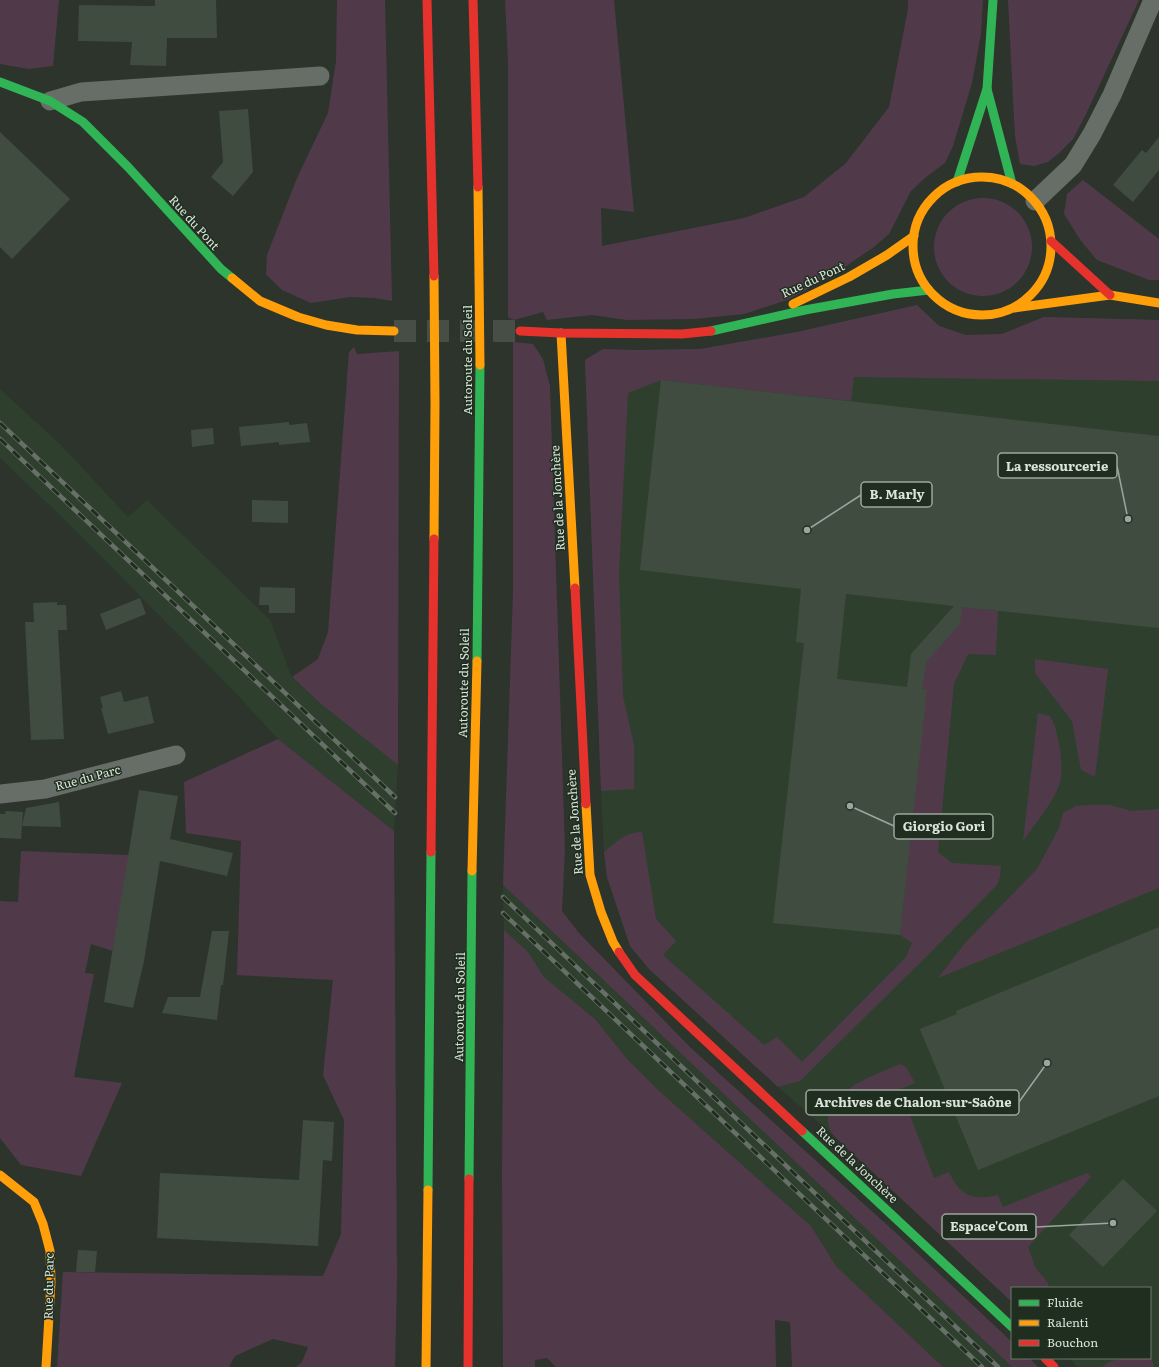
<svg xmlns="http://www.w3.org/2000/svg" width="1159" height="1367" viewBox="0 0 1159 1367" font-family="Literata,serif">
<rect width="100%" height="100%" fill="#2c342c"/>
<g fill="#2e402d">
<path d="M 917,305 L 939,326 L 966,335 L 1002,334 L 1044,317 L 1159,320 L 1159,1367 L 1078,1367 L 1069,1358 L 1150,1358 L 1150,1288 L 1012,1288 L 1012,1302 L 834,1136 L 778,1087 L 649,969 L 630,946 L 607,877 L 604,852 L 601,791 L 585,360 L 603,349 L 635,350 L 700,349 L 797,332 Z"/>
<path d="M 0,389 L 61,445 L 128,517 L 147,500 L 270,620 L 292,678 L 321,704 L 398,765 L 394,831 L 278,739 L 231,688 L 64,519 L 0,458 Z"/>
<path d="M 503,885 L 548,928 L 1012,1367 L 943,1367 L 836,1266 L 811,1226 L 657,1089 L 627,1059 L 596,1020 L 544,977 L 528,952 L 504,930 Z"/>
</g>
<g fill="#503a4a">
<path d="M 0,0 L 59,0 L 53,66 L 29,69 L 0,64 Z"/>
<path d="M 337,0 L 385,0 L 392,301 L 375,298 L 350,297 L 311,303 L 282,290 L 266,274 L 267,255 L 297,178 L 328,113 L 336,61 Z"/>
<path d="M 505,0 L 614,0 L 634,212 L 601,208 L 602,246 L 744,218 L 804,197 L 846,163 L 889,107 L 908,9 L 908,0 L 983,0 L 981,34 L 972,83 L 953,146 L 945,163 L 926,177 L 911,191 L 889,234 L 874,247 L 827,279 L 787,300 L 744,314 L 694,319 L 627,320 L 592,315 L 547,320 L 543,312 L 514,320 L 508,317 L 508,61 Z"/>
<path d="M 1008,0 L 1139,0 L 1087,112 L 1073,139 L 1058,154 L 1048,162 L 1034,166 L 1020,164 L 1015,136 Z"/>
<path d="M 1083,180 L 1159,239 L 1159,280 L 1149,280 L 1097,260 L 1081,241 L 1064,214 L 1067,194 Z"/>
<circle cx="983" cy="247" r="49"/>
<path d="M 917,305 L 939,326 L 966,335 L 1002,334 L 1044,317 L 1159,320 L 1159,381 L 854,377 L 851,401 L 661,380 L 628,393 L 619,572 L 623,696 L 634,745 L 634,789 L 601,791 L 585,360 L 603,349 L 635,350 L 700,349 L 797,332 Z"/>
<path d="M 513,342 L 533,344 L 543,359 L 550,386 L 565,849 L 562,911 L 579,933 L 691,1048 L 896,1233 L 1012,1342 L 1012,1358 L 1029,1358 L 1038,1367 L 1012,1367 L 503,885 L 513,592 Z"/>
<path d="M 354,347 L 357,354 L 399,351 L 398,765 L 321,704 L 292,677 L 318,659 L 328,632 L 349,352 Z"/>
<path d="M 962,607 L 998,611 L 996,655 L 968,654 L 954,684 L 938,852 L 952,863 L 1001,866 L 1000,877 L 997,885 L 928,955 L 800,1081 L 778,1087 L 649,969 L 630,946 L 607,877 L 604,852 C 615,843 627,831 642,832 L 656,919 L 676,941 L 663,955 L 764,1045 L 777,1037 L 802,1062 L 906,957 L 912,943 L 900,935 L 926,689 L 922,689 L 927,661 Z"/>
<path d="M 1035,659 L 1108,669 L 1095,777 L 1081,770 L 1072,721 L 1035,673 Z"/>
<path d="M 1038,713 L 1050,716 C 1056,726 1058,738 1060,749 C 1061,758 1062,768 1061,777 C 1059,796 1034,825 1023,841 Z"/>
<path d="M 278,739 L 394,831 L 397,1278 L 395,1367 L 296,1367 L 302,1362 L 308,1347 L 273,1339 L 235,1356 L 229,1367 L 57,1367 L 63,1272 L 323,1276 L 341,1234 L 344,1120 L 323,1075 L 333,980 L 237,975 L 241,841 L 186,833 L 184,782 Z"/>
<path d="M 1091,805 L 1110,805 L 1132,811 L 1159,809 L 1159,888 L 938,978 L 965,943 L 1037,869 L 1059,828 L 1063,813 L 1076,806 Z"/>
<path d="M 21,851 L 129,855 L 113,951 L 91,944 L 85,973 L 94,974 L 74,1077 L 122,1083 L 81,1176 L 21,1165 L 0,1138 L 0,901 L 18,902 Z"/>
<path d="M 504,930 L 528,952 L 544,977 L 596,1020 L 627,1059 L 657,1089 L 811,1226 L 836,1266 L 943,1367 L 792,1367 L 790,1322 L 775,1320 L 776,1367 L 556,1367 L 547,1358 L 535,1360 L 535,1367 L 503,1367 L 502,1173 Z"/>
<path d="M 900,1064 L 906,1067 L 915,1083 L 900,1089 L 934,1178 L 949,1172 C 960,1196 973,1201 998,1195 L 1003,1207 L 1087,1173 L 1091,1177 L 1028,1247 L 1035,1267 L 1048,1283 L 1049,1288 L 1012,1288 L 1012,1302 L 834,1136 C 832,1133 830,1130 829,1127 C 823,1109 846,1089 860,1082 C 873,1075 887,1070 900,1064 Z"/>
<path d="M 1150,1356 L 1154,1367 L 1102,1367 C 1116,1355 1133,1358 1150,1358 Z"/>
</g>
<g fill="#414c41" fill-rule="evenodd">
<path d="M 155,0 L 216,0 L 217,38 L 167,38 L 166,66 L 130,65 L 132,42 L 78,41 L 79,5 L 155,6 Z"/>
<path d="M 248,109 L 253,172 L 233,196 L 211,177 L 223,162 L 219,111 Z"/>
<path d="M 0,132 L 70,199 L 12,259 L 0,247 Z"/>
<path d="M 1159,137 L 1159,170 L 1133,202 L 1113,185 L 1142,150 L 1146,153 Z"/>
<path d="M 661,380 L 1159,436 L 1159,628 L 962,607 L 960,624 L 927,661 L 922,689 L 927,689 L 900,935 L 773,923 L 804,643 L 796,642 L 801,589 L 640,570 ZM 846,594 L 954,606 L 911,654 L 907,687 L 837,679 Z"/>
<path d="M 289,422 L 289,425 L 307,423 L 310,442 L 279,445 L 279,442 L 241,446 L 239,427 Z"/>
<path d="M 213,428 L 214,444 L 192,447 L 191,430 Z"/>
<path d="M 252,500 L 288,501 L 288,523 L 252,522 Z"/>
<path d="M 260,587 L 295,588 L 295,613 L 269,613 L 269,605 L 259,605 Z"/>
<path d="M 140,598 L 146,614 L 106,630 L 100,614 Z"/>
<path d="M 57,602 L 57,605 L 66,605 L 67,630 L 58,630 L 64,739 L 31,740 L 25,622 L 34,622 L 33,603 Z"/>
<path d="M 121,691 L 124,702 L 148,696 L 154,723 L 108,734 L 101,708 L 103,708 L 100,697 Z"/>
<path d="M 139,790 L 178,796 L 170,839 L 233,853 L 227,876 L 160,861 L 144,961 L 133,1008 L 104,1002 Z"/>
<path d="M 59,802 L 61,827 L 22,826 L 26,808 Z"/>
<path d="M 6,811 L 23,812 L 21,839 L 0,838 L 0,814 L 5,814 Z"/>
<path d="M 1159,927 L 1159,1096 L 978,1170 L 920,1029 L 957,1014 L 956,1011 Z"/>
<path d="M 212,931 L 229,931 L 223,985 L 221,985 L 217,1020 L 162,1013 L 168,997 L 200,997 Z"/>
<path d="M 303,1120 L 334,1122 L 332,1161 L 323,1160 L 318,1246 L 157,1238 L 160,1173 L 299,1180 Z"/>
<path d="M 1123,1179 L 1157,1211 L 1103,1267 L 1069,1235 Z"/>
<path d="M 78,1250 L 97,1251 L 95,1272 L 76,1272 Z"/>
</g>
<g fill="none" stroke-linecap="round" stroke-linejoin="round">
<path stroke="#464e46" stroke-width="22" stroke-dasharray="22 11" stroke-linecap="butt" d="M 394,331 L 520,331"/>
<g stroke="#676d67" stroke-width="19">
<path d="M 50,101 L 81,92 L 320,76"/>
<path d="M 1035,201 L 1073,165 L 1092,134 L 1112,95 L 1153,0"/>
<path d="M 0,794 L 45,789 L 176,755"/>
</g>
<g stroke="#30b455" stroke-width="9">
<path d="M 0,82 L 50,101 L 83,122 L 128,167 L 221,269 L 232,278"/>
<path d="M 987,89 L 1012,184"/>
<path d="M 957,182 L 987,89 L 993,0"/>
<path d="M 711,331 L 805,310 L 893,294 L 929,290"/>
<path d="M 477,661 L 480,365"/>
<path d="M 802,1131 L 1012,1327"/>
<path d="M 469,1179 L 472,871"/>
<path d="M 428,1190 L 431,852"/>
</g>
<g stroke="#ff9f0a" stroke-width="9">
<circle cx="982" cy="246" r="69"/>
<path d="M 478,187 L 480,365"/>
<path d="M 232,278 L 260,301 L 298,317 L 326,325 L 357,330 L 394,331"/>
<path d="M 793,304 L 849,277 L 887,255 L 914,236"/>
<path d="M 1014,308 L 1110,295 L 1159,303"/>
<path d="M 561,333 L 575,588"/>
<path d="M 434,539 L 435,404 L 434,276"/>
<path d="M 586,804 L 590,875 L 601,912 L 613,942 L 619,952"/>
<path d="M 472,871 L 477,661"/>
<path d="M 0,1175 L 34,1202 L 43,1224 L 50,1251 L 51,1282 L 46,1367"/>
<path d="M 426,1367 L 428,1190"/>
</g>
<g stroke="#e5322d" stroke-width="9">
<path d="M 427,0 L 434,276"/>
<path d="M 473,0 L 478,187"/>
<path d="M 1051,241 L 1110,295"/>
<path d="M 520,331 L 561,333 L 682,334 L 711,331"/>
<path d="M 575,588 L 586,804"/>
<path d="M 431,852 L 434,539"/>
<path d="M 619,952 L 635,975 L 802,1131"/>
<path d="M 1045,1358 L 1054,1367"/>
<path d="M 468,1367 L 469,1179"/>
</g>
<defs>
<g id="rail">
<path d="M 0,423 L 395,797"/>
<path d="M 0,439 L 395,813"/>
<path d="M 503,897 L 998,1367"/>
<path d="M 503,913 L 982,1367"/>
</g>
</defs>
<use href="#rail" stroke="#686e68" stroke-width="4.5"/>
<use href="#rail" stroke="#1f2e1f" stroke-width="3" stroke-dasharray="9" stroke-linecap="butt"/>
</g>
<g text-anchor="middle" stroke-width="3" stroke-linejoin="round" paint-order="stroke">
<g font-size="12" fill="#dae4da" stroke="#1f2e1f">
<text transform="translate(194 223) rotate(48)" y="4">Rue du Pont</text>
<text transform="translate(813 280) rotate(-25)" y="4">Rue du Pont</text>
<text transform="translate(468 360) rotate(-90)" y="4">Autoroute du Soleil</text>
<text transform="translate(558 498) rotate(-93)" y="4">Rue de la Jonchère</text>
<text transform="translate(464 683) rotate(-89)" y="4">Autoroute du Soleil</text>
<text transform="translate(88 778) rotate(-15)" y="4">Rue du Parc</text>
<text transform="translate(575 822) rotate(-94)" y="4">Rue de la Jonchère</text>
<text transform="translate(460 1007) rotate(-89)" y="4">Autoroute du Soleil</text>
<text transform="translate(857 1165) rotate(43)" y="4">Rue de la Jonchère</text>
<text transform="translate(49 1286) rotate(-89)" y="4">Rue du Parc</text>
</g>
</g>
<path fill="none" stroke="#9da69d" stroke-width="1.5" d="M1128 519L1117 466M807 530L861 495M850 806L894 826M1047 1063L1019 1102M1113 1223L1036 1227"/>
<g fill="#9da69d" stroke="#1f2e1f" stroke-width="1.5">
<circle cx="1128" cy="519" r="4"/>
<circle cx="807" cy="530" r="4"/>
<circle cx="850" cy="806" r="4"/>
<circle cx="1047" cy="1063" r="4"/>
<circle cx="1113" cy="1223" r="4"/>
</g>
<g fill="#1f2e1f" stroke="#9da69d" stroke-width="1.5">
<rect x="998" y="453" width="119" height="25" rx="4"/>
<rect x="861" y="482" width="71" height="25" rx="4"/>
<rect x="894" y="814" width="99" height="25" rx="4"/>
<rect x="806" y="1090" width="213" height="25" rx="4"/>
<rect x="942" y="1214" width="94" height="25" rx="4"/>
</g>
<g font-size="13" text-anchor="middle" font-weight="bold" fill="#dae4da">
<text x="1057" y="471">La ressourcerie</text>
<text x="897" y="499">B. Marly</text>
<text x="944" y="831">Giorgio Gori</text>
<text x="913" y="1107">Archives de Chalon-sur-Saône</text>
<text x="989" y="1231">Espace'Com</text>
</g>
<rect x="1011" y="1287" width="140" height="72" fill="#1f2e1f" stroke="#6a776a"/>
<rect x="1019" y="1300" width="20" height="6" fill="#30b455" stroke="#6a776a"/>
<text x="1047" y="1307" font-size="12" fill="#dae4da">Fluide</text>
<rect x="1019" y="1320" width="20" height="6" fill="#ff9f0a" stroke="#6a776a"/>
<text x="1047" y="1327" font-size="12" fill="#dae4da">Ralenti</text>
<rect x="1019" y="1340" width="20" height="6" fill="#e5322d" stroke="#6a776a"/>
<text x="1047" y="1347" font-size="12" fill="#dae4da">Bouchon</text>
</svg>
